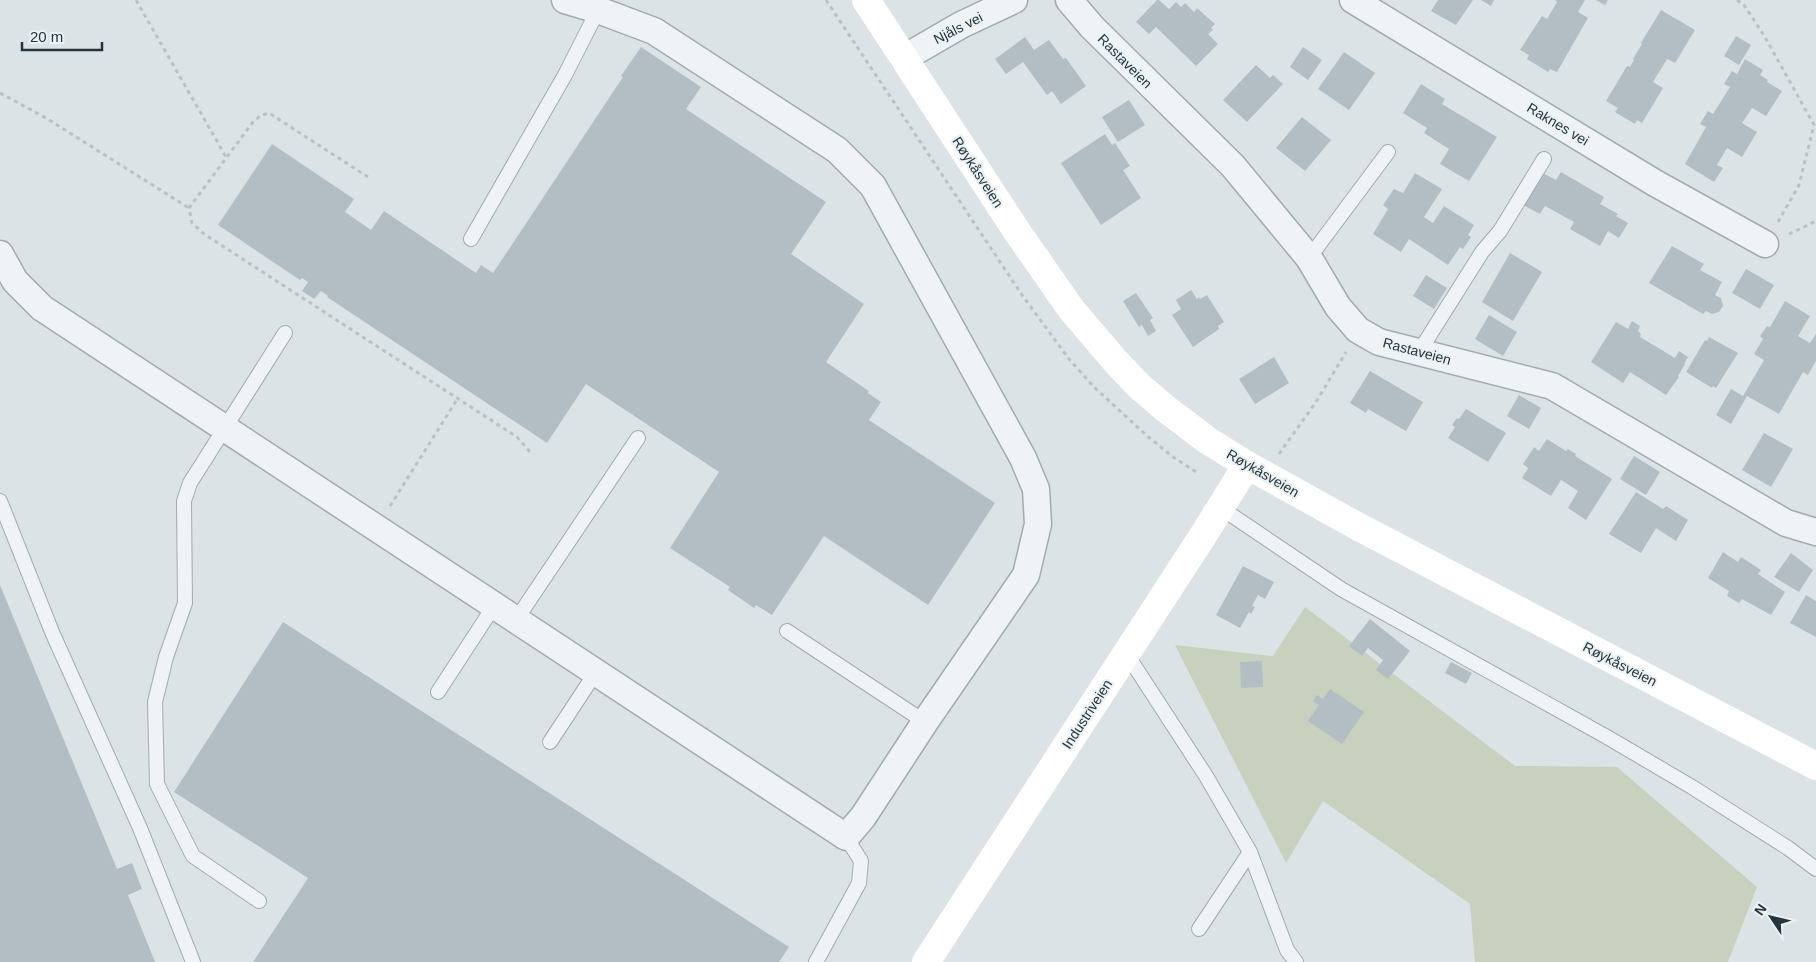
<svg xmlns="http://www.w3.org/2000/svg" width="1816" height="962" viewBox="0 0 1816 962" font-family="Arial,sans-serif">
<rect width="100%" height="100%" fill="#dce3e7"/>
<path fill="#c7d1bd" d="M 1305,607 L 1515,766 L 1617,767 L 1757,887 L 1728,962 L 1475,962 L 1470,904 L 1323,801 L 1286,863 L 1175,645 L 1273,656 Z"/>
<g fill="#b3bec4">
<path d="M 1157,0 L 1159,0 L 1169,9 L 1176,2 L 1181,7 L 1185,3 L 1194,12 L 1197,8 L 1215,24 L 1211,28 L 1213,30 L 1208,34 L 1218,44 L 1196,66 L 1156,27 L 1149,34 L 1136,22 Z"/>
<path d="M 1438,0 L 1473,0 L 1456,25 L 1431,11 Z"/>
<path d="M 1481,0 L 1494,0 L 1491,6 Z"/>
<path d="M 1555,0 L 1585,0 L 1578,12 L 1588,18 L 1557,72 L 1550,69 L 1548,72 L 1527,59 L 1529,55 L 1520,50 L 1542,16 L 1547,19 L 1557,2 Z"/>
<path d="M 1596,0 L 1608,0 L 1605,5 Z"/>
<path d="M 1661,10 L 1695,30 L 1675,63 L 1667,59 L 1653,82 L 1663,88 L 1642,123 L 1637,120 L 1635,124 L 1615,112 L 1618,108 L 1606,101 L 1627,66 L 1630,67 L 1634,60 L 1633,59 L 1642,44 L 1641,43 Z"/>
<path d="M 1736,36 L 1751,45 L 1739,65 L 1724,56 Z"/>
<path d="M 1025,37 L 1034,50 L 1049,40 L 1063,59 L 1066,58 L 1086,86 L 1061,104 L 1052,91 L 1047,95 L 1023,62 L 1006,74 L 995,59 Z"/>
<path d="M 641,47 L 701,87 L 686,109 L 826,202 L 791,254 L 864,304 L 826,362 L 869,391 L 868,393 L 881,402 L 869,420 L 995,503 L 928,605 L 824,536 L 772,615 L 756,605 L 754,608 L 728,590 L 730,587 L 670,548 L 719,472 L 586,384 L 547,443 L 327,297 L 328,296 L 321,291 L 314,299 L 302,291 L 308,282 L 302,278 L 300,280 L 218,225 L 272,144 L 354,199 L 345,212 L 371,230 L 384,211 L 476,273 L 481,265 L 493,273 L 623,77 L 621,76 Z"/>
<path d="M 1303,47 L 1322,60 L 1308,80 L 1290,67 Z"/>
<path d="M 1344,52 L 1375,73 L 1349,110 L 1318,89 Z"/>
<path d="M 1745,59 L 1763,70 L 1760,75 L 1768,80 L 1767,82 L 1782,91 L 1766,116 L 1752,108 L 1742,123 L 1757,132 L 1742,157 L 1727,148 L 1717,165 L 1723,168 L 1714,182 L 1685,164 L 1706,127 L 1700,124 L 1708,111 L 1713,114 L 1730,87 L 1724,84 L 1732,71 L 1737,74 Z"/>
<path d="M 1256,65 L 1270,78 L 1273,75 L 1283,84 L 1247,122 L 1223,100 Z"/>
<path d="M 1421,84 L 1445,99 L 1442,104 L 1497,137 L 1469,181 L 1440,164 L 1449,149 L 1424,133 L 1427,128 L 1403,113 Z"/>
<path d="M 1129,100 L 1145,125 L 1118,142 L 1102,117 Z"/>
<path d="M 1302,117 L 1331,140 L 1305,171 L 1276,148 Z"/>
<path d="M 1105,134 L 1112,145 L 1115,143 L 1130,166 L 1123,170 L 1141,198 L 1101,225 L 1061,163 Z"/>
<path d="M 1541,172 L 1556,180 L 1561,172 L 1604,197 L 1600,204 L 1618,214 L 1616,216 L 1628,223 L 1619,238 L 1608,231 L 1600,246 L 1570,229 L 1574,222 L 1545,206 L 1540,214 L 1523,205 Z"/>
<path d="M 1415,173 L 1442,189 L 1424,217 L 1433,223 L 1444,206 L 1474,225 L 1468,235 L 1471,237 L 1463,249 L 1460,247 L 1448,265 L 1409,239 L 1401,252 L 1373,234 L 1388,209 L 1383,205 L 1394,189 L 1403,193 Z"/>
<path d="M 1672,246 L 1704,264 L 1700,270 L 1722,282 L 1715,295 L 1721,298 L 1723,306 L 1719,312 L 1712,314 L 1706,311 L 1703,314 L 1649,283 Z"/>
<path d="M 1510,253 L 1542,272 L 1513,321 L 1482,302 Z"/>
<path d="M 1746,269 L 1774,285 L 1760,309 L 1732,293 Z"/>
<path d="M 1426,275 L 1447,288 L 1434,309 L 1413,296 Z"/>
<path d="M 1191,290 L 1197,299 L 1199,297 L 1200,299 L 1207,295 L 1224,322 L 1218,326 L 1219,329 L 1193,347 L 1172,315 L 1181,309 L 1176,300 Z"/>
<path d="M 1136,293 L 1153,318 L 1150,320 L 1156,331 L 1148,336 L 1142,325 L 1139,327 L 1123,301 Z"/>
<path d="M 1785,301 L 1810,316 L 1798,336 L 1810,343 L 1816,334 L 1816,361 L 1808,375 L 1803,372 L 1779,414 L 1747,396 L 1731,424 L 1716,415 L 1731,389 L 1743,396 L 1764,360 L 1754,354 L 1763,339 L 1760,336 L 1767,326 L 1770,327 Z"/>
<path d="M 1489,315 L 1517,332 L 1503,356 L 1475,339 Z"/>
<path d="M 1632,321 L 1640,326 L 1638,331 L 1641,334 L 1640,337 L 1675,358 L 1679,351 L 1688,357 L 1684,364 L 1685,364 L 1678,376 L 1679,377 L 1666,395 L 1630,372 L 1623,383 L 1591,362 L 1616,322 L 1628,329 Z"/>
<path d="M 1709,337 L 1738,353 L 1716,388 L 1713,386 L 1712,388 L 1686,372 L 1705,340 L 1707,341 Z"/>
<path d="M 1274,357 L 1289,383 L 1255,404 L 1239,379 Z"/>
<path d="M 1370,371 L 1423,402 L 1406,431 L 1368,409 L 1366,413 L 1350,403 Z"/>
<path d="M 1519,395 L 1541,408 L 1529,429 L 1507,416 Z"/>
<path d="M 1466,409 L 1506,433 L 1488,462 L 1448,438 L 1455,427 L 1452,425 L 1457,418 L 1459,419 Z"/>
<path d="M 1764,433 L 1793,449 L 1771,487 L 1742,470 Z"/>
<path d="M 1547,439 L 1566,451 L 1568,449 L 1576,454 L 1575,456 L 1612,479 L 1586,520 L 1568,508 L 1578,491 L 1561,480 L 1551,496 L 1522,478 L 1528,468 L 1523,464 L 1534,447 L 1539,451 Z"/>
<path d="M 1634,456 L 1660,472 L 1646,495 L 1620,479 Z"/>
<path d="M 1636,492 L 1663,509 L 1666,506 L 1688,520 L 1676,541 L 1656,528 L 1641,553 L 1609,534 Z"/>
<path d="M 1723,552 L 1738,562 L 1741,557 L 1761,570 L 1758,574 L 1785,592 L 1771,615 L 1742,599 L 1739,603 L 1727,596 L 1729,591 L 1708,578 Z"/>
<path d="M 1791,553 L 1813,570 L 1799,592 L 1774,577 Z"/>
<path d="M 1243,566 L 1274,582 L 1265,599 L 1258,595 L 1252,606 L 1255,607 L 1251,614 L 1249,612 L 1240,628 L 1216,615 Z"/>
<path d="M 0,585 L 117,869 L 132,863 L 142,889 L 128,895 L 155,962 L 0,962 Z"/>
<path d="M 1806,595 L 1816,601 L 1816,637 L 1790,623 Z"/>
<path d="M 1370,619 L 1410,651 L 1388,679 L 1376,670 L 1383,660 L 1368,648 L 1362,656 L 1349,646 Z"/>
<path d="M 283,622 L 789,947 L 779,962 L 253,962 L 308,878 L 174,792 Z"/>
<path d="M 1262,661 L 1263,687 L 1241,688 L 1240,662 Z"/>
<path d="M 1451,662 L 1472,673 L 1466,684 L 1445,673 Z"/>
<path d="M 1330,689 L 1364,712 L 1342,744 L 1308,721 L 1319,705 L 1313,701 L 1317,695 L 1323,699 Z"/>
</g>
<g fill="none" stroke-linecap="round" stroke-linejoin="round">
<defs>
<g id="lane">
<path d="M 471,239 L 565,75 L 598,10"/>
<path d="M 1309,258 L 1388,152"/>
<path d="M 1419,352 L 1482,252 L 1500,231 L 1544,159"/>
<path d="M 0,501 L 52,632 L 140,828 L 193,962"/>
<path d="M 1221,508 L 1341,589 L 1607,737 L 1692,787 L 1788,848 L 1816,869"/>
<path d="M 516,620 L 638,438"/>
<path d="M 787,631 L 925,722"/>
<path d="M 1126,653 L 1206,776 L 1250,852 L 1287,950 L 1296,962"/>
<path d="M 438,692 L 494,606"/>
<path d="M 550,742 L 596,672"/>
<path d="M 259,901 L 193,856 L 157,784 L 155,702 L 166,657 L 185,603 L 184,501 L 190,483 L 285,333"/>
<path d="M 1199,929 L 1250,852"/>
<path d="M 816,962 L 859,883 L 861,861 L 846,837"/>
</g>
<g id="street">
<path d="M 1069,0 L 1092,27 L 1233,166 L 1309,258 L 1338,307 L 1358,330 L 1379,342 L 1552,386 L 1786,523 L 1816,532"/>
<path d="M 1353,0 L 1655,183 L 1765,244"/>
<path d="M 904,58 L 961,25 L 1014,0"/>
<path d="M 0,254 L 15,281 L 42,308 L 846,837 L 863,817 L 925,722 L 1026,575 L 1038,524 L 1036,489 L 1023,458 L 873,186 L 837,150 L 654,31 L 598,10 L 565,0"/>
</g>
</defs>
<use href="#lane" stroke="#a1abb1" stroke-width="16"/>
<use href="#street" stroke="#a1abb1" stroke-width="29"/>
<g stroke="#bac1c5" stroke-width="3" stroke-dasharray="4 4" stroke-linecap="butt">
<path d="M 136,0 L 226,157"/>
<path d="M 826,0 L 1022,295 L 1069,359 L 1094,387 L 1146,435 L 1173,457 L 1198,473"/>
<path d="M 1737,0 L 1744,5 L 1765,37 L 1814,125 L 1799,185 L 1778,222"/>
<path d="M 0,93 L 46,118 L 189,208"/>
<path d="M 368,177 L 269,113 L 260,116 L 253,122 L 189,208 L 192,223 L 204,234 L 517,437 L 531,453"/>
<path d="M 1789,234 L 1816,221"/>
<path d="M 1279,454 L 1316,402 L 1346,352"/>
<path d="M 390,506 L 458,398"/>
</g>
<use href="#lane" stroke="#eff3f5" stroke-width="14"/>
<use href="#street" stroke="#eff3f5" stroke-width="26"/>
<g stroke="#fff" stroke-width="28">
<path d="M 866,0 L 1018,233 L 1071,309 L 1117,363 L 1139,386 L 1166,409 L 1207,440 L 1247,465 L 1357,526 L 1816,766"/>
<path d="M 926,962 L 1202,537 L 1247,465"/>
</g>
</g>
<g text-anchor="middle" stroke-width="4.5" stroke-linejoin="round" paint-order="stroke">
<g font-size="14" fill="#25343d" stroke="#ebf2f5">
<text transform="translate(958 28) rotate(-27)" y="5">Njåls vei</text>
<text transform="translate(1125 61) rotate(45)" y="5">Rastaveien</text>
<text transform="translate(1558 124) rotate(31)" y="5">Raknes vei</text>
<text transform="translate(978 172) rotate(57)" y="5">Røykåsveien</text>
<text transform="translate(1417 351) rotate(15)" y="5">Rastaveien</text>
<text transform="translate(1263 473) rotate(30)" y="5">Røykåsveien</text>
<text transform="translate(1620 664) rotate(27)" y="5">Røykåsveien</text>
<text transform="translate(1087 714) rotate(-57)" y="5">Industriveien</text>
</g>
</g>
<g transform="translate(1771 917) rotate(305)" stroke="#ebf2f5" stroke-width="4" paint-order="stroke">
<path d="M0-4L9 19L0 12L-9 19Z" fill="#25343d"/>
<text y="-8" font-size="14" font-weight="bold" text-anchor="middle" fill="#25343d">N</text>
</g>
<path d="M22 42v8h80v-8" fill="none" stroke="#25343d" stroke-width="2.5"/>
<text x="30" y="42" font-size="15" fill="#25343d" stroke="#ebf2f5" stroke-width="4" paint-order="stroke">20 m</text>
</svg>
